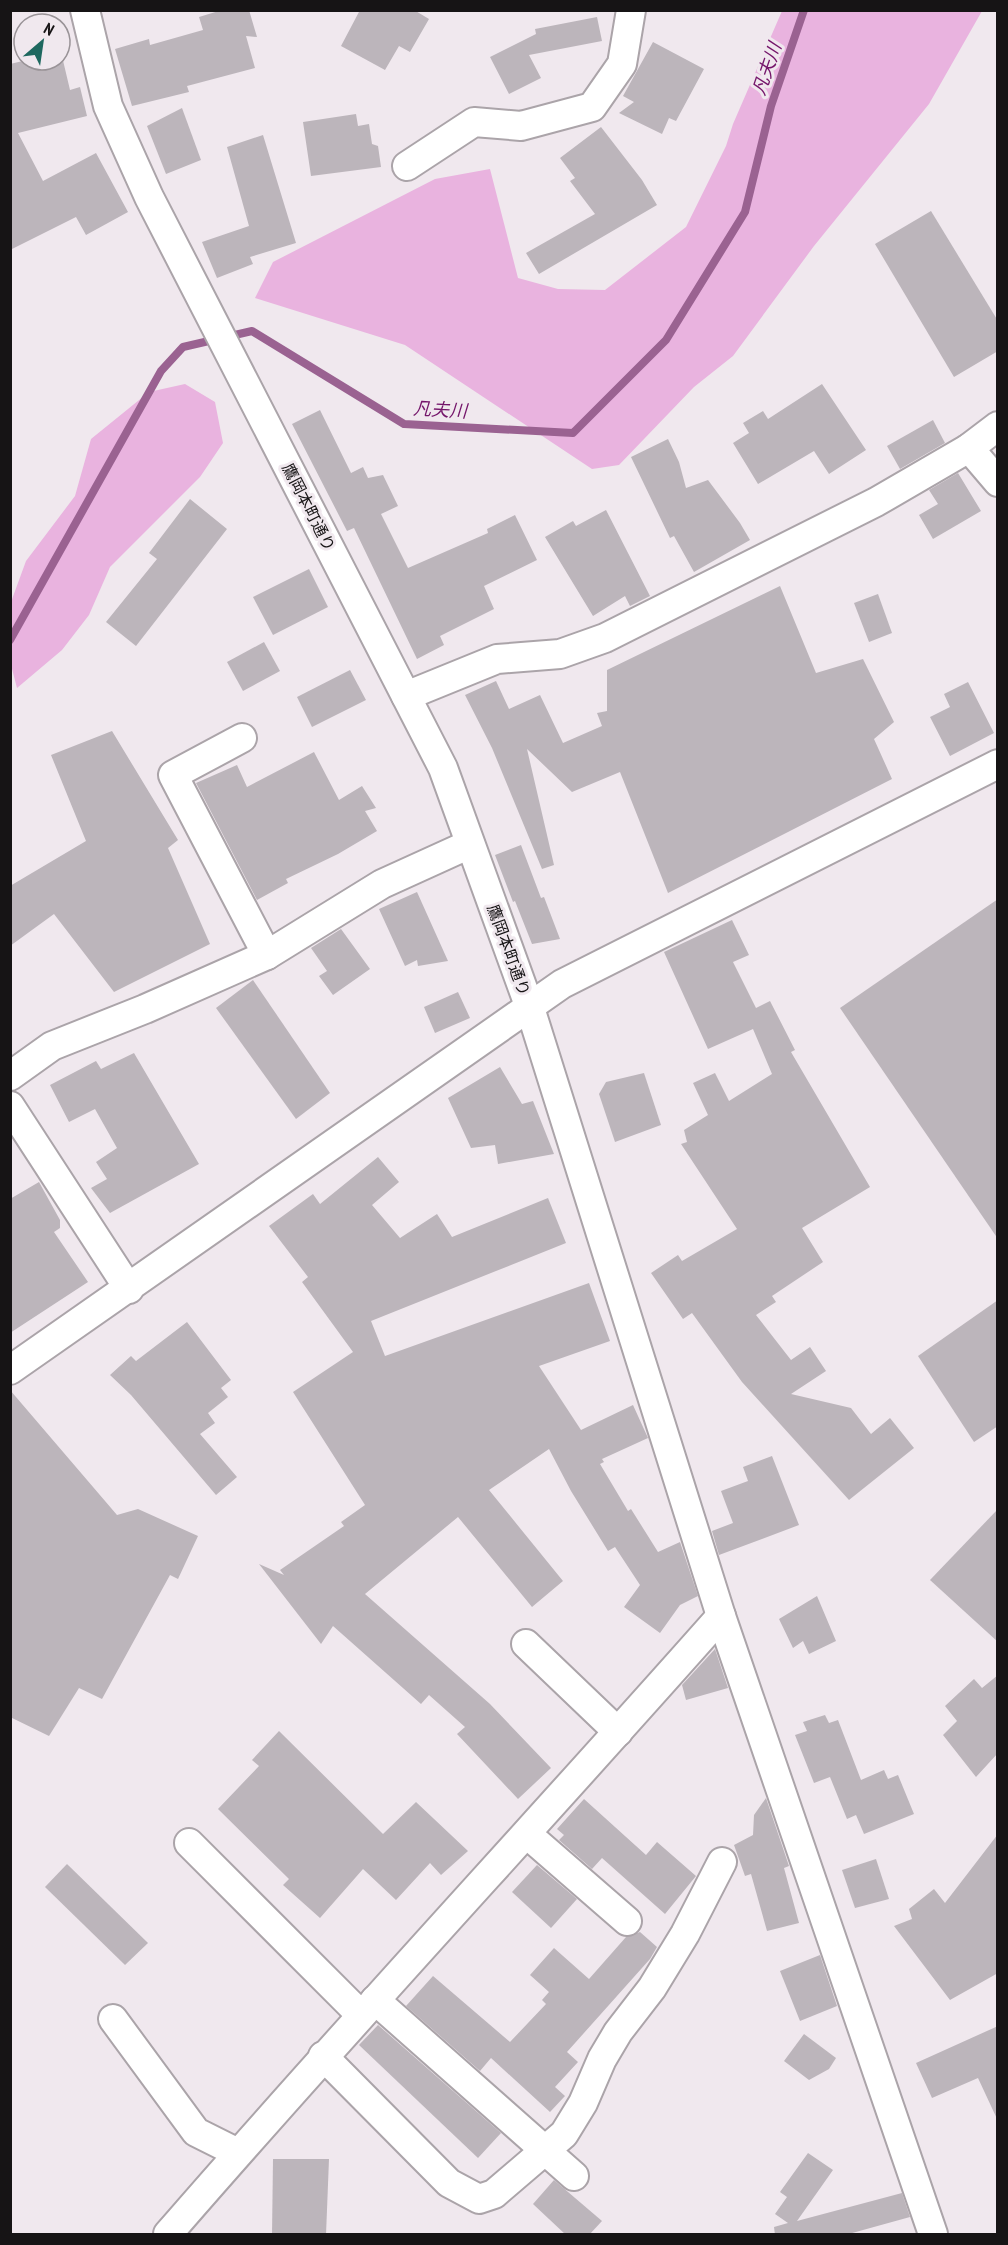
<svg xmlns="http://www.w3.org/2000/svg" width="1008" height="2245" viewBox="0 0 1008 2245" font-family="'PT Sans Narrow','Noto Sans JP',sans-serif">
<rect width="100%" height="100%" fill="#f0e8ee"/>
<g fill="#e9b3df">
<path d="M 782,11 L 982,11 L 929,104 L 814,246 L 733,356 L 694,387 L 619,465 L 592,469 L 405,345 L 255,298 L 273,262 L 435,179 L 490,169 L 518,278 L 558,289 L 605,290 L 686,227 L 726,146 L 733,124 Z"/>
<path d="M 185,384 L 215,402 L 223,443 L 200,477 L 110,567 L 89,615 L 62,650 L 17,688 L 11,665 L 11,602 L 26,561 L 75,496 L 91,439 L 149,392 Z"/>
</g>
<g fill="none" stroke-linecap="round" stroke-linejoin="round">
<path stroke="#9a6291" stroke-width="8" d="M 10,640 L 161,371 L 183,347 L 252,331 L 404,424 L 573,433 L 666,340 L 745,212 L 771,106 L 804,10"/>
</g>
<g fill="#bcb5bb">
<path d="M 222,10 L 249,10 L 257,37 L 246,36 L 255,68 L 187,86 L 189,92 L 132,106 L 115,49 L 149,39 L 150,45 L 203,30 L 199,17 Z"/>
<path d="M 360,10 L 414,10 L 429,19 L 410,52 L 399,46 L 385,70 L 341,46 Z"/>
<path d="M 597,17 L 602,41 L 529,55 L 541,78 L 509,94 L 490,57 L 536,34 L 535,29 Z"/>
<path d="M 653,42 L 704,69 L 676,121 L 669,118 L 662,134 L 619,113 L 634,102 L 623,96 Z"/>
<path d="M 61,52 L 70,90 L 80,87 L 87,116 L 18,133 L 43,181 L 96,153 L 128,212 L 86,235 L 76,217 L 10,250 L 10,64 L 27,60 L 60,60 Z"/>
<path d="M 182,108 L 201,160 L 166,174 L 147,126 Z"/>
<path d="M 356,114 L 358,126 L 369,124 L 372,144 L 378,146 L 381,167 L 311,176 L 303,122 Z"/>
<path d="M 601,127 L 642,180 L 657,205 L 539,274 L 526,253 L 595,214 L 570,181 L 575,178 L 560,158 Z"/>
<path d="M 263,135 L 296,243 L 250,257 L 253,264 L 217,278 L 202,242 L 249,226 L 227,147 Z"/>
<path d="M 931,211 L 998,321 L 998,351 L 954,377 L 875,244 Z"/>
<path d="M 822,384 L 866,450 L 829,474 L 814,451 L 758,484 L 733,443 L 749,433 L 743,423 L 763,411 L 768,419 Z"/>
<path d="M 320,410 L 351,473 L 363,467 L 368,478 L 383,475 L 398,506 L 381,514 L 408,568 L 488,533 L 487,529 L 515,515 L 537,560 L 484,586 L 494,609 L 440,636 L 444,645 L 417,659 L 354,528 L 347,531 L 292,424 Z"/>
<path d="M 933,420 L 945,443 L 900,469 L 887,446 Z"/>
<path d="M 668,439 L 679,462 L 686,488 L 708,480 L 740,523 L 750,540 L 694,572 L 674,536 L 670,538 L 631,457 Z"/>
<path d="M 958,473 L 981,511 L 933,539 L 919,515 L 938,504 L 929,490 Z"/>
<path d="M 190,499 L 227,529 L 136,646 L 106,622 L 157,559 L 149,553 Z"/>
<path d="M 606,510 L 650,596 L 630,606 L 625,596 L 593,616 L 545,537 L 573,521 L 576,526 Z"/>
<path d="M 309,569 L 328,607 L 273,635 L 253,597 Z"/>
<path d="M 780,586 L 816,673 L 863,659 L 894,722 L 874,739 L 892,779 L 668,893 L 620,772 L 572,792 L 527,749 L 554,865 L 542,869 L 492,748 L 465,695 L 496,681 L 509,709 L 540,695 L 563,743 L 602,726 L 597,713 L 607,711 L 607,670 Z"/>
<path d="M 878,594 L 892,633 L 869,642 L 854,603 Z"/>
<path d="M 264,642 L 280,671 L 243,691 L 227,662 Z"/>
<path d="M 350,670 L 366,700 L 312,727 L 297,697 Z"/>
<path d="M 968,682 L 994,733 L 950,756 L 930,717 L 950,707 L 944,694 Z"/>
<path d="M 112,731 L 178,840 L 168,848 L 210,944 L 114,992 L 54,914 L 10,946 L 10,886 L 86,841 L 51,755 Z"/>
<path d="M 314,752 L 339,800 L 362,786 L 376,808 L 365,811 L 377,831 L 338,854 L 286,879 L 288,883 L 257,900 L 196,783 L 237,765 L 247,787 Z"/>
<path d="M 521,845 L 541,898 L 544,897 L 560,939 L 532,944 L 515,901 L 513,902 L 495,855 Z"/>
<path d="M 417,892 L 448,961 L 418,966 L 417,960 L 405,966 L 379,909 Z"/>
<path d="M 998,899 L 998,1239 L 840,1008 Z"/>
<path d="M 732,920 L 749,955 L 733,962 L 756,1008 L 770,1001 L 795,1050 L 791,1052 L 870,1187 L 802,1228 L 823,1262 L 772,1296 L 776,1302 L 756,1315 L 791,1360 L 810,1347 L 826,1371 L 791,1394 L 851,1408 L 871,1434 L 890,1418 L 914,1448 L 849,1500 L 742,1382 L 692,1313 L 683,1319 L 651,1273 L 678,1255 L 682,1261 L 737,1229 L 681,1144 L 687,1142 L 684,1130 L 708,1115 L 693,1083 L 715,1073 L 729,1101 L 772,1074 L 753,1029 L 708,1049 L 664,952 Z"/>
<path d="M 341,929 L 370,969 L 333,995 L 319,976 L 327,971 L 311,948 Z"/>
<path d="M 253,980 L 330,1093 L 296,1119 L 216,1008 Z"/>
<path d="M 458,992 L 470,1018 L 435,1033 L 424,1007 Z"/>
<path d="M 134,1053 L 199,1164 L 110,1213 L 91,1188 L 107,1179 L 96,1162 L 117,1148 L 95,1109 L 69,1122 L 50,1085 L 96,1061 L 101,1069 Z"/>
<path d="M 500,1067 L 522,1104 L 533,1101 L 554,1154 L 498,1164 L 495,1145 L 471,1148 L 448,1098 Z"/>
<path d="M 644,1073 L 661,1125 L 615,1142 L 599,1094 L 606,1082 Z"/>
<path d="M 378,1157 L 399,1182 L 372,1205 L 400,1238 L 437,1214 L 452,1237 L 548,1198 L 566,1243 L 371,1321 L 385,1356 L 589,1283 L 610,1341 L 539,1366 L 581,1430 L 633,1405 L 648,1438 L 602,1459 L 604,1462 L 600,1464 L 628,1511 L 631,1509 L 658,1552 L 680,1542 L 698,1596 L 680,1605 L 660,1633 L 624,1607 L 640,1585 L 615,1547 L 608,1551 L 571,1491 L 549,1449 L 489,1490 L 563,1581 L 532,1607 L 458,1517 L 365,1594 L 490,1704 L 551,1768 L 518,1799 L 457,1734 L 465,1727 L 429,1695 L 421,1704 L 333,1626 L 321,1644 L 259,1564 L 284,1575 L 280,1570 L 344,1526 L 341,1522 L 365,1505 L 293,1392 L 353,1352 L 302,1282 L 308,1277 L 269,1226 L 313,1194 L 320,1204 Z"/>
<path d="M 39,1182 L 60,1220 L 60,1228 L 54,1232 L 88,1282 L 10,1333 L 10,1199 Z"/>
<path d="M 998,1300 L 998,1426 L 974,1442 L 918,1356 Z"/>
<path d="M 187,1322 L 231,1380 L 221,1388 L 228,1397 L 208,1413 L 215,1423 L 200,1434 L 237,1477 L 216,1495 L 131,1395 L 110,1375 L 131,1356 L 136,1361 Z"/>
<path d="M 10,1390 L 117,1515 L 138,1509 L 198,1536 L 178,1579 L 170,1575 L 102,1699 L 79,1688 L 49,1736 L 10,1717 Z"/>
<path d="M 772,1456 L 799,1525 L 719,1555 L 712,1531 L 733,1523 L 721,1491 L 748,1481 L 743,1467 Z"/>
<path d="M 998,1509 L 998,1642 L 930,1580 Z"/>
<path d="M 817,1596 L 836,1641 L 809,1654 L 803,1641 L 793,1648 L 779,1619 Z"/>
<path d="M 715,1649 L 728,1688 L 686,1700 L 682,1685 Z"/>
<path d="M 998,1675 L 998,1753 L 976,1777 L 943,1735 L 957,1721 L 945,1706 L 974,1679 L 982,1688 Z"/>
<path d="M 825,1715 L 829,1723 L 838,1720 L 861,1780 L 884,1770 L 888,1779 L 898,1775 L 914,1814 L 864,1834 L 856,1815 L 847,1819 L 830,1777 L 814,1783 L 795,1735 L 807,1731 L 803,1722 Z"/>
<path d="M 279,1731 L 383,1834 L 416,1802 L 468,1851 L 441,1875 L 430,1863 L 396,1900 L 363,1869 L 320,1918 L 283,1885 L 289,1879 L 218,1809 L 259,1766 L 252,1760 Z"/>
<path d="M 766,1798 L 789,1866 L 784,1868 L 799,1923 L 767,1931 L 751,1874 L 745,1876 L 734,1845 L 753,1835 L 754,1815 Z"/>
<path d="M 584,1799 L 646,1855 L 657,1842 L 696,1876 L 665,1914 L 602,1858 L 592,1869 L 559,1840 L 564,1835 L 557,1829 Z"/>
<path d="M 998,1834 L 998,1973 L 950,2000 L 894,1926 L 912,1919 L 909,1909 L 934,1889 L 945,1903 Z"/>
<path d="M 876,1859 L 889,1899 L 855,1908 L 842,1870 Z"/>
<path d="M 67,1864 L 148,1943 L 125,1965 L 45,1887 Z"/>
<path d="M 537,1865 L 577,1899 L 551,1928 L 512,1892 Z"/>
<path d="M 640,1932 L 657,1947 L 650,1959 L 567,2052 L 578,2062 L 555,2087 L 565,2096 L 550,2112 L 491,2058 L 480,2071 L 406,2006 L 433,1976 L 510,2042 L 546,2004 L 542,2000 L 549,1992 L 530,1975 L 554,1948 L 589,1979 L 626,1937 Z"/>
<path d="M 820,1955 L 837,2006 L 800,2021 L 780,1971 Z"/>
<path d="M 378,2025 L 501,2133 L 478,2158 L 359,2045 Z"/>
<path d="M 998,2026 L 998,2121 L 978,2078 L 932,2098 L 916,2063 Z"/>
<path d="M 804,2034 L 836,2058 L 829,2069 L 809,2080 L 784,2061 Z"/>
<path d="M 808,2153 L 833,2170 L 797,2221 L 902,2193 L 910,2217 L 845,2235 L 775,2235 L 774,2227 L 788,2223 L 775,2214 L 787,2197 L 780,2192 Z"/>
<path d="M 273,2159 L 329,2159 L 326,2235 L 272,2235 Z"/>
<path d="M 554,2180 L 602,2221 L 589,2235 L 566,2235 L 533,2204 Z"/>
</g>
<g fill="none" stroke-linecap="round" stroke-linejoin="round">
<defs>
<g id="minor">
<path d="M 85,10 L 108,106 L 149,197 L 443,768 L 530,1008 L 721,1616 L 933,2234"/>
<path d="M 407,166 L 474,122 L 521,126 L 592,107 L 622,64 L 631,10"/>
<path d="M 969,448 L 998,482"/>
<path d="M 406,696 L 497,659 L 560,654 L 605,638 L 876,502 L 969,448 L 998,426"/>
<path d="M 242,738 L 173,775 L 267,955"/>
<path d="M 10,1076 L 52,1046 L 145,1009 L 267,955 L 382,884 L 470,844"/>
<path d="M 10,1106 L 129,1289"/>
<path d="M 10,1370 L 562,984 L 998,764"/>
<path d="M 526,1644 L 618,1732"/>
<path d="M 528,1835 L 627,1921"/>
<path d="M 189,1843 L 361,2015"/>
<path d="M 375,2000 L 574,2176"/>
<path d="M 113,2019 L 196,2132 L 238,2153"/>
<path d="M 323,2056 L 449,2183 L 479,2199 L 494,2194 L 564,2134 L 583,2103 L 602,2059 L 618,2032 L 652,1988 L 685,1934 L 722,1862"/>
<path d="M 168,2234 C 349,2025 538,1823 721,1616"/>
</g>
</defs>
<use href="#minor" stroke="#aba4a9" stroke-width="32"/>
<use href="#minor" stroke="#fff" stroke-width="28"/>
</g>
<g text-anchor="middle" stroke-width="6" stroke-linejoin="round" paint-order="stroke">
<g font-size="16" fill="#161415" stroke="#f0e8ee">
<text transform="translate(309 507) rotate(63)" y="6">鷹岡本町通り</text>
<text transform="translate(509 950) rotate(70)" y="6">鷹岡本町通り</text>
</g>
<g font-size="18" font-style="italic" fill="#74146a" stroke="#f0e8ee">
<text transform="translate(767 69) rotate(-71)" y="6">凡夫川</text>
<text transform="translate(440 410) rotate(3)" y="6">凡夫川</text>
</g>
</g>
<rect width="1008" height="2245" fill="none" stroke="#161415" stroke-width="24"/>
<g transform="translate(42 42) rotate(29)"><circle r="28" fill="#f0e8ee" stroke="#999397" stroke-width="1.5"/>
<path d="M0-4.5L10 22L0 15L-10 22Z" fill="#1e685f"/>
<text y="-9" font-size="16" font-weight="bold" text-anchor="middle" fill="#161415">N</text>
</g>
</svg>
